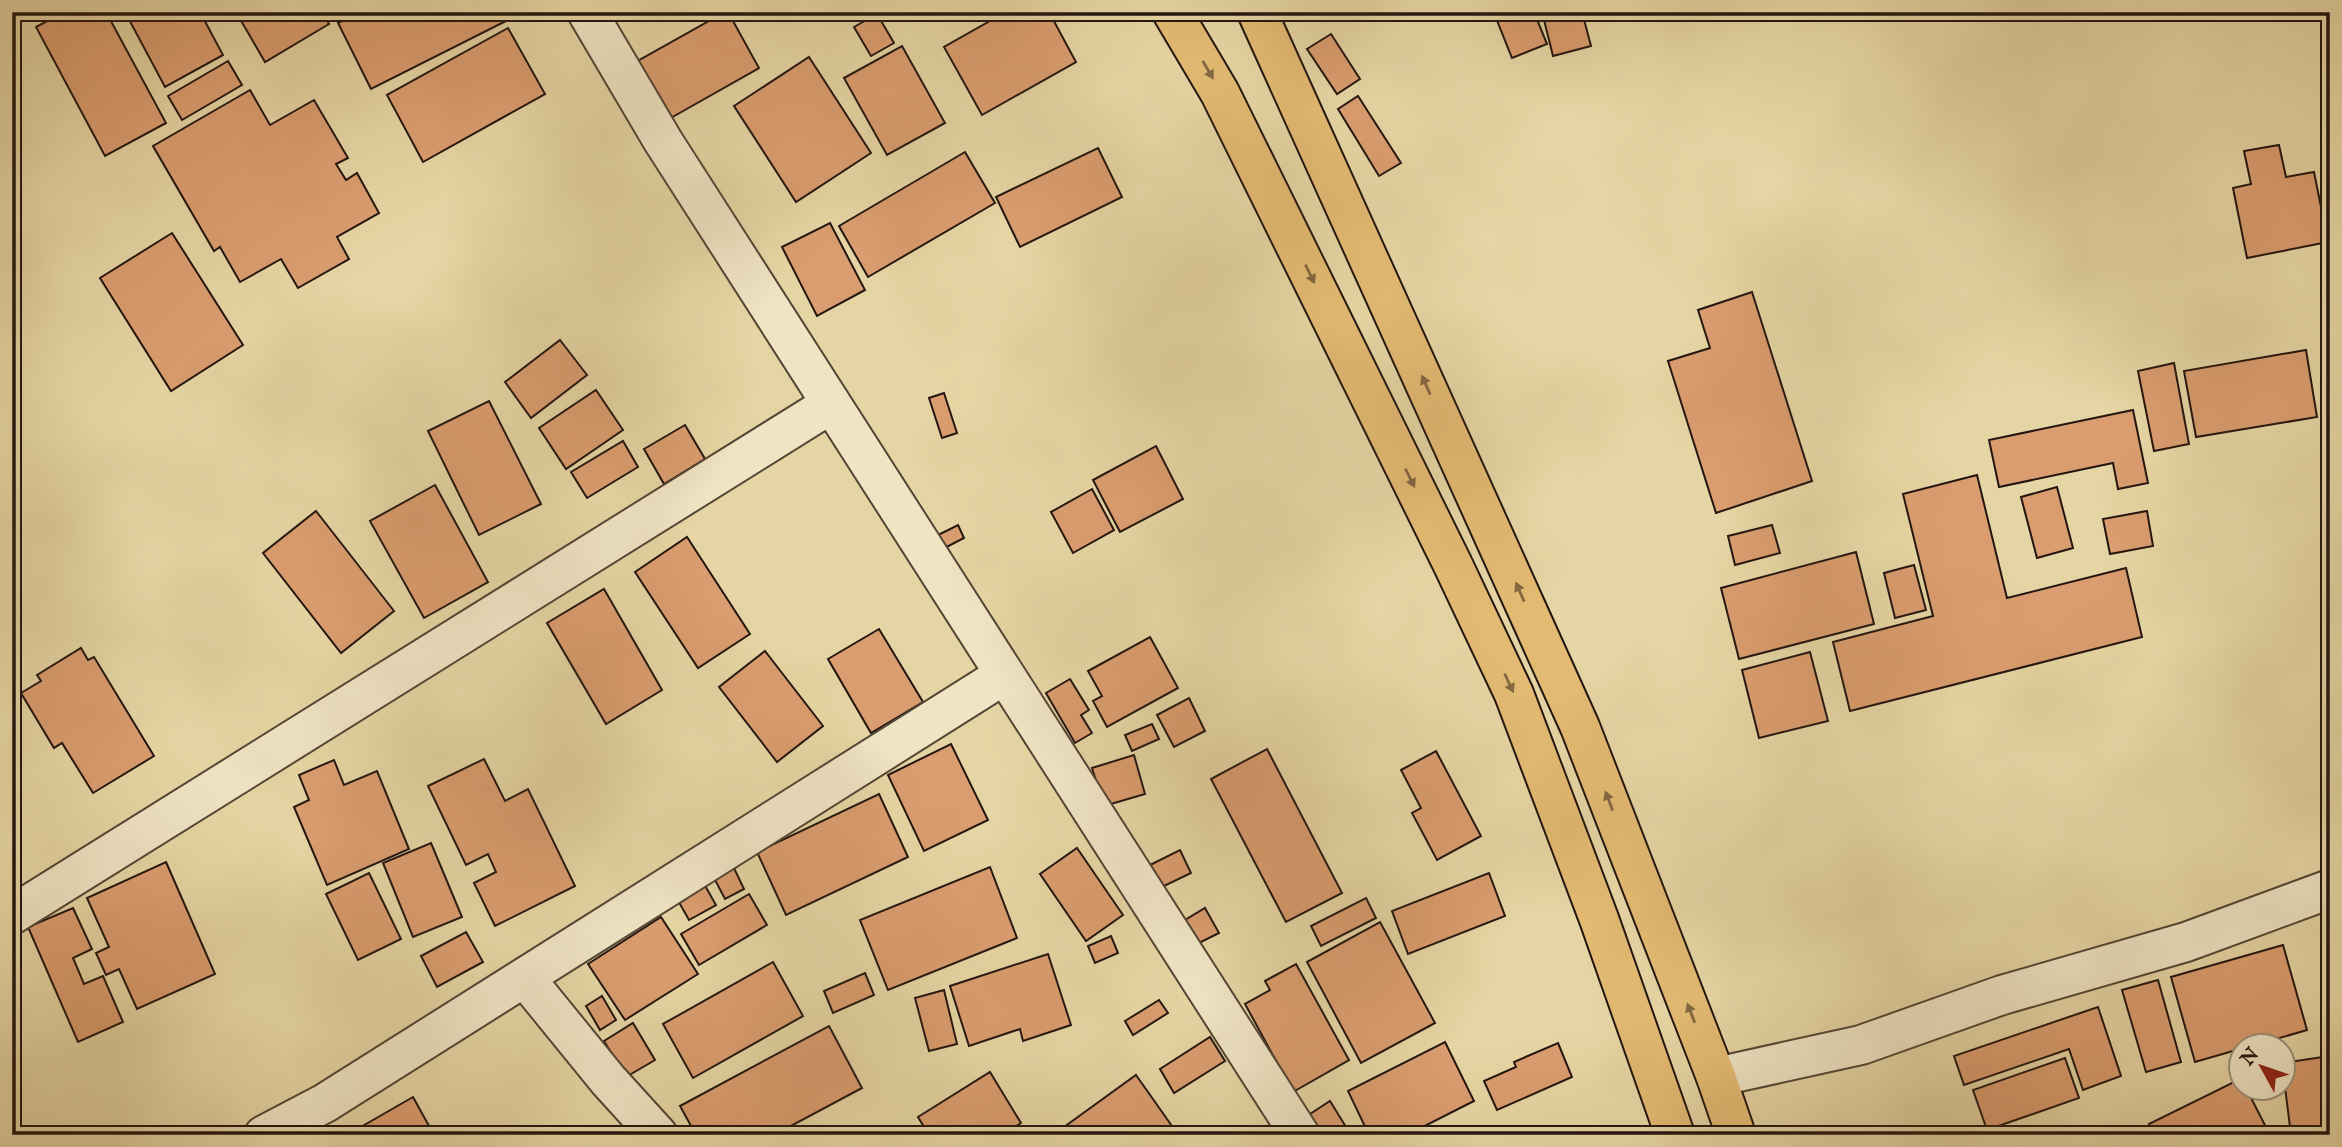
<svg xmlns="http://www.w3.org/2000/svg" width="2342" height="1147" viewBox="0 0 2342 1147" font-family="'IM FELL English',serif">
<rect width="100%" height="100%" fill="#e6d5a4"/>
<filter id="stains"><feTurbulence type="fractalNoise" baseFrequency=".00286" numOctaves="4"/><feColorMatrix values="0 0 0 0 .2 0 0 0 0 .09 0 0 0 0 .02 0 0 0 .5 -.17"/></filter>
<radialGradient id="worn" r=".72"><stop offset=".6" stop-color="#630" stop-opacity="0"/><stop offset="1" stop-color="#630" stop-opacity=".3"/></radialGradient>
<g fill="#da9d6f" stroke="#231610" stroke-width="2">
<path d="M 64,12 L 106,12 L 166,123 L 105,156 L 36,27 Z"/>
<path d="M 125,12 L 200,12 L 223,55 L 165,87 Z"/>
<path d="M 236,12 L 322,12 L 329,24 L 265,62 Z"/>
<path d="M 359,12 L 501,12 L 506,21 L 371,89 L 338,23 Z"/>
<path d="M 520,12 L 540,12 L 524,20 Z"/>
<path d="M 725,12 L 728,12 L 759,68 L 669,119 L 636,62 Z"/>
<path d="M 1006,12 L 1049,12 L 1076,62 L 982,115 L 944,47 Z"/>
<path d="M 1511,12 L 1534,12 L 1547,44 L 1512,58 L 1496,18 Z"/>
<path d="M 1542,12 L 1582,12 L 1591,46 L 1553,56 Z"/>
<path d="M 2310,12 L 2330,12 L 2330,19 L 2311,20 Z"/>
<path d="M 877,14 L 894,43 L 871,56 L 854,27 Z"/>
<path d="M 508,28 L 545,94 L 423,162 L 387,95 Z"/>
<path d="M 1331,34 L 1360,79 L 1337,94 L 1307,49 Z"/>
<path d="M 902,46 L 945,123 L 887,155 L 844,78 Z"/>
<path d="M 809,57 L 871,153 L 796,202 L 734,106 Z"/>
<path d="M 228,61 L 242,85 L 182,120 L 168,96 Z"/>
<path d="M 250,90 L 270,125 L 314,100 L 348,158 L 336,164 L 346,180 L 357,173 L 379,213 L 337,237 L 349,259 L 298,288 L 281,259 L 240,282 L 220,247 L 214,251 L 153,146 Z"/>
<path d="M 1358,96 L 1401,163 L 1379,176 L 1338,109 Z"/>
<path d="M 2279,145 L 2286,177 L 2314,172 L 2328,242 L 2247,258 L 2233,188 L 2251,184 L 2244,151 Z"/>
<path d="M 1098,148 L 1122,197 L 1020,247 L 996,197 Z"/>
<path d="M 965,152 L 995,203 L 868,277 L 839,226 Z"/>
<path d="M 830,223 L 865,290 L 817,316 L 782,247 Z"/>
<path d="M 172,233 L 243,345 L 171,391 L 100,278 Z"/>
<path d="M 1752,292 L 1812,481 L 1716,513 L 1668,361 L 1710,348 L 1698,310 Z"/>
<path d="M 560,340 L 587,375 L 531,418 L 505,382 Z"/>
<path d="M 2306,350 L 2317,417 L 2196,437 L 2184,371 Z"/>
<path d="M 2174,363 L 2189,444 L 2154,451 L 2138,371 Z"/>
<path d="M 596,390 L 623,430 L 566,469 L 539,428 Z"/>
<path d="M 944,393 L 957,433 L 942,438 L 929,398 Z"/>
<path d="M 489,401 L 541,504 L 479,535 L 428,431 Z"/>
<path d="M 2133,410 L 2148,483 L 2118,489 L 2113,463 L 1999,487 L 1989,440 Z"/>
<path d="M 685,425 L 705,459 L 664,484 L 644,449 Z"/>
<path d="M 623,441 L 638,467 L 587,498 L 571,472 Z"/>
<path d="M 1156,446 L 1183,499 L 1120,532 L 1093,480 Z"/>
<path d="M 1977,475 L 2007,598 L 2126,568 L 2142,637 L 1850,711 L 1833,642 L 1933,616 L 1903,494 Z"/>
<path d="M 435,485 L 488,582 L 424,618 L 370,521 Z"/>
<path d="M 2057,487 L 2073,548 L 2037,558 L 2021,497 Z"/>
<path d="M 1092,489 L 1114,530 L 1073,553 L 1051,512 Z"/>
<path d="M 316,511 L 394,611 L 341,653 L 263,553 Z"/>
<path d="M 2147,511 L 2153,546 L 2110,554 L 2103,519 Z"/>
<path d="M 958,525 L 964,538 L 937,552 L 930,539 Z"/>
<path d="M 1772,525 L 1780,553 L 1735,565 L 1728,536 Z"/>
<path d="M 687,537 L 750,634 L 698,668 L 635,572 Z"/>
<path d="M 1856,552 L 1874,624 L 1739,659 L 1721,588 Z"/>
<path d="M 1914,565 L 1926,610 L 1895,618 L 1884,573 Z"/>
<path d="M 604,589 L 662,690 L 606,724 L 547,623 Z"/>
<path d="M 879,629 L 923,702 L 871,733 L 828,659 Z"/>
<path d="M 1150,637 L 1178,688 L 1107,727 L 1093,701 L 1102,696 L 1088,671 Z"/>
<path d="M 81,648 L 88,660 L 94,657 L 154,756 L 93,793 L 62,743 L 54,748 L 21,693 L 41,681 L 37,675 Z"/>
<path d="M 765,651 L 823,726 L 777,762 L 719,687 Z"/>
<path d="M 1810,652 L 1828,721 L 1759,738 L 1742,670 Z"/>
<path d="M 1070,679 L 1089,710 L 1081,715 L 1092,733 L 1075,743 L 1046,693 Z"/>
<path d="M 1189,698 L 1205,731 L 1174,747 L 1157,715 Z"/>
<path d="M 1152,724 L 1159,739 L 1132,751 L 1125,735 Z"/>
<path d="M 951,744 L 988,820 L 924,851 L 888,775 Z"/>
<path d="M 1267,749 L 1342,893 L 1286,922 L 1211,779 Z"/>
<path d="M 1436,751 L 1481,836 L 1437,860 L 1412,813 L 1421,808 L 1401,770 Z"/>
<path d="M 1134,755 L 1145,794 L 1104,806 L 1092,768 Z"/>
<path d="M 484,759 L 505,801 L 528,789 L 575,886 L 495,926 L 474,883 L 496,872 L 488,854 L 466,865 L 428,786 Z"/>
<path d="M 334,760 L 344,785 L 377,771 L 409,849 L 327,885 L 294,807 L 309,800 L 299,775 Z"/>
<path d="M 879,794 L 908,857 L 786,915 L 757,852 Z"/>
<path d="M 431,843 L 462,917 L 413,937 L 383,863 Z"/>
<path d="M 1077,848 L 1123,915 L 1086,941 L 1040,874 Z"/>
<path d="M 1180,850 L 1191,873 L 1162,887 L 1150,865 Z"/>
<path d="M 166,862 L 215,974 L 137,1009 L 119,969 L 106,975 L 96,953 L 109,947 L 87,898 Z"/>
<path d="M 733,866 L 744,889 L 725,899 L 713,876 Z"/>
<path d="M 990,867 L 1017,938 L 888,990 L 860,920 Z"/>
<path d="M 369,873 L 401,939 L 358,960 L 326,894 Z"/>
<path d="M 1489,873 L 1505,916 L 1408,954 L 1392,911 Z"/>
<path d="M 703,882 L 716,905 L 689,920 L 676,897 Z"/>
<path d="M 749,894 L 767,925 L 699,965 L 681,934 Z"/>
<path d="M 1366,898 L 1376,918 L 1321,946 L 1311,926 Z"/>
<path d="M 73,908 L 92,949 L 73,958 L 84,984 L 103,976 L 123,1022 L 78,1042 L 28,927 Z"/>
<path d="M 1205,908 L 1219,933 L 1193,946 L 1180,923 Z"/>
<path d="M 661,917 L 698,974 L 625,1020 L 588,964 Z"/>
<path d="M 1380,922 L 1435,1023 L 1361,1063 L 1307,962 Z"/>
<path d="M 466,932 L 483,962 L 437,987 L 421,956 Z"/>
<path d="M 1111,936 L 1118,953 L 1095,963 L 1088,946 Z"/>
<path d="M 2283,945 L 2307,1030 L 2252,1046 L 2240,1046 L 2240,1049 L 2195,1062 L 2171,977 Z"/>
<path d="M 1048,954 L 1071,1025 L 1023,1041 L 1020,1029 L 969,1046 L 950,986 Z"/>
<path d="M 773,962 L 803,1016 L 693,1078 L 663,1024 Z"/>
<path d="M 1296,964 L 1349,1060 L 1293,1092 L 1245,1004 L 1270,990 L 1265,981 Z"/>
<path d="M 865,973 L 874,995 L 833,1013 L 824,991 Z"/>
<path d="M 2158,980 L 2181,1062 L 2146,1072 L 2122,990 Z"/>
<path d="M 944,990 L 957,1044 L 929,1051 L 915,998 Z"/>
<path d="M 602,996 L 616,1020 L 600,1030 L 586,1006 Z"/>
<path d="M 1159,1000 L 1168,1013 L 1133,1035 L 1125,1021 Z"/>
<path d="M 2098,1007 L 2121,1076 L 2083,1090 L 2069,1049 L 1964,1085 L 1954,1056 Z"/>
<path d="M 633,1023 L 655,1060 L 626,1077 L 604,1041 Z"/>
<path d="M 829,1026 L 862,1088 L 774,1135 L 696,1135 L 680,1106 Z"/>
<path d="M 1210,1037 L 1225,1061 L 1174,1093 L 1160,1069 Z"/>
<path d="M 1445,1042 L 1474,1101 L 1407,1135 L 1369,1135 L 1348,1091 Z"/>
<path d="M 1558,1043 L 1572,1077 L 1497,1110 L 1484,1081 L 1516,1067 L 1514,1062 Z"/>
<path d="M 2330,1056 L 2330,1131 L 2291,1135 L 2282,1063 Z"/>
<path d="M 2065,1058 L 2079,1098 L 1987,1130 L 1973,1090 Z"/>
<path d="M 990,1072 L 1021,1123 L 1002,1135 L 929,1135 L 918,1117 Z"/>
<path d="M 1136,1075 L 1174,1129 L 1165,1135 L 1053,1135 Z"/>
<path d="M 2240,1079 L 2240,1088 L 2246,1088 L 2270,1135 L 2154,1135 L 2149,1124 Z"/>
<path d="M 413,1097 L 434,1135 L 347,1135 Z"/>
<path d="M 1330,1101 L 1351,1135 L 1314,1135 L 1304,1118 Z"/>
<path d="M 1245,1127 L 1251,1135 L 1236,1135 Z"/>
<path d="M 2127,1127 L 2131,1135 L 2108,1135 Z"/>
<path d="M 885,1128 L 889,1135 L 874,1135 Z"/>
</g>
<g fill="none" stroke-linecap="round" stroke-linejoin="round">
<defs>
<g id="minor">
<path d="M 587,12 L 663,141 L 1300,1135"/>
<path d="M 12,915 L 831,404"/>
<path d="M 525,978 L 608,1080 L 658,1135"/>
<path d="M 1716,1077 L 1861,1045 L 2002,995 L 2186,942 L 2330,889"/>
<path d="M 264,1135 L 325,1103 L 1004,675"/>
</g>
<g id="major">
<path d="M 1172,12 L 1220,93 L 1453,565 L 1514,694 L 1599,919 L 1675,1135"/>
<path d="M 1257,12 L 1580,727 L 1716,1077 L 1736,1135"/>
</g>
</defs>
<use href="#minor" stroke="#544635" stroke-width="42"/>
<use href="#major" stroke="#231610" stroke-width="42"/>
<use href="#minor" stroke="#efe4c4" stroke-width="38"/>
<use href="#major" stroke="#e3ba72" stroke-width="38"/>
</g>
<defs><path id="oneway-solid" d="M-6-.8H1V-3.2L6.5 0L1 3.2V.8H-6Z" transform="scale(1.75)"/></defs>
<g fill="#836841">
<use href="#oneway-solid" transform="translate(1208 70) rotate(60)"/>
<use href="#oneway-solid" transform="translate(1310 274) rotate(64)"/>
<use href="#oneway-solid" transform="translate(1426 385) rotate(-114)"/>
<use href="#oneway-solid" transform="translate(1410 478) rotate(64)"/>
<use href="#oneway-solid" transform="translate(1520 592) rotate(-114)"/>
<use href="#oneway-solid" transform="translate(1509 683) rotate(65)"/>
<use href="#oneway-solid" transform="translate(1609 801) rotate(-111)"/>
<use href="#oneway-solid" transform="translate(1691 1013) rotate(-111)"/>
</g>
<rect width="2342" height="1147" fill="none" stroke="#e6d5a4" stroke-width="42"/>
<rect x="14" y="14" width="2314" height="1119" fill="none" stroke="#231610" stroke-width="3.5"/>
<rect x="21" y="21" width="2300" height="1105" fill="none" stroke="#231610" stroke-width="2"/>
<g transform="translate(2262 1067) rotate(310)"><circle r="33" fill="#efe4c4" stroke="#9d927c" stroke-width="2"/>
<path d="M0-5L12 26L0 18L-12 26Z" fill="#8f2418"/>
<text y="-10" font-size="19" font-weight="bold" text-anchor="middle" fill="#231610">N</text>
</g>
<rect width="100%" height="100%" filter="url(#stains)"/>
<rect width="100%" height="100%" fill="url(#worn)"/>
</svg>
